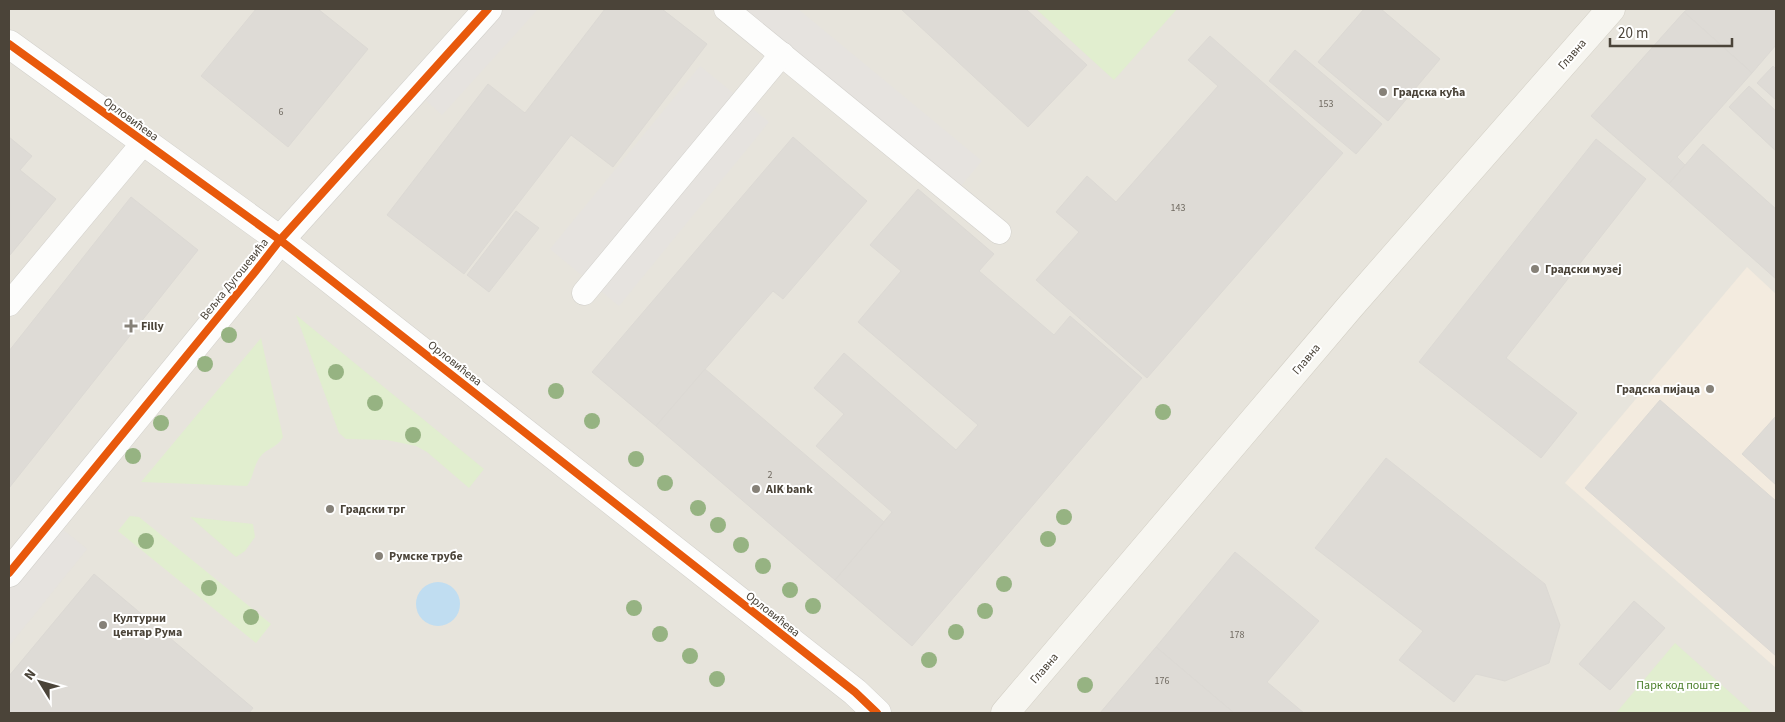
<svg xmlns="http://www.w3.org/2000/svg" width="1785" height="722" viewBox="0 0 1785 722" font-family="'Source Sans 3',sans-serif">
<rect width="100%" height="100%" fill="#f4f2ee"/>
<rect fill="#e7e4dc" x="9" y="9" width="1767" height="704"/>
<path fill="#f3ebdf" d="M 1747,267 L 1776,294 L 1776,668 L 1565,483 Z"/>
<g fill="#e1eecf">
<path d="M 1036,9 L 1177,9 L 1114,80 Z"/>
<path d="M 296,315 L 484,469 L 469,488 L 427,452 L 416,446 L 387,440 L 346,439 L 339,433 Z"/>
<path d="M 261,338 L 283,437 C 276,449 268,447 260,457 C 253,467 254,476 247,486 L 141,482 Z"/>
<path d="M 130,516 L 139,517 L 271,624 L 256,643 L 118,531 Z"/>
<path d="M 190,517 L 253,524 L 255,537 L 245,551 L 236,557 Z"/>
<path d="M 1675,643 L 1753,713 L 1616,713 Z"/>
</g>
<g fill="#e6e3df">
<path d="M 501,9 L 538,9 L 442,115 L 422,97 Z"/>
<path d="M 743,9 L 798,9 L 982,161 L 959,188 Z"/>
<path d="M 700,66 L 769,122 L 619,306 L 550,249 Z"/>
<path d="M 51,520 L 87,549 L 9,646 L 9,573 Z"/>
</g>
<circle fill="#c0ddf1" cx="438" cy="604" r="22"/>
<g fill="#dedbd6" stroke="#dcd9d4">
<path d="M 256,9 L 318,9 L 368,49 L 288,147 L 201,76 Z"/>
<path d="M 605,9 L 662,9 L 707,44 L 613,167 L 571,135 L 464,274 L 387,215 L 488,84 L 525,113 Z"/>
<path d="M 901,9 L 1026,9 L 1087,65 L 1028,127 Z"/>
<path d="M 1364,9 L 1381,9 L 1440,59 L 1388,121 L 1318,62 Z"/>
<path d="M 1688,9 L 1776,9 L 1776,45 L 1752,73 L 1684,12 Z"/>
<path d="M 1684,12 L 1752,73 L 1677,157 L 1685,165 L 1669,184 L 1591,116 Z"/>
<path d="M 1210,36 L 1343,153 L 1147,378 L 1036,280 L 1079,232 L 1056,212 L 1087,176 L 1116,202 L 1218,86 L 1188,60 Z"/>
<path d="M 1295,50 L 1382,124 L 1356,154 L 1269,81 Z"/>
<path d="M 1773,66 L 1776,69 L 1776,100 L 1757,83 Z"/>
<path d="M 1749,86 L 1776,111 L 1776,151 L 1729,107 Z"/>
<path d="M 9,137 L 32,156 L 20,170 L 56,199 L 10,255 Z"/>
<path d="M 793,137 L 867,201 L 783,299 L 773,291 L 656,426 L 592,372 Z"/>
<path d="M 1596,139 L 1646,179 L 1506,358 L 1577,413 L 1541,458 L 1419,362 Z"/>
<path d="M 1703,144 L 1776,209 L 1776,279 L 1669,184 Z"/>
<path d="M 918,189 L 994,254 L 979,271 L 1054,335 L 1070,316 L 1142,378 L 912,646 L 835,580 L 892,512 L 816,446 L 844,414 L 814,388 L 844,353 L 956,450 L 978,425 L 858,322 L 901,271 L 870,245 Z"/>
<path d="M 131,197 L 198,250 L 9,488 L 9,351 Z"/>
<path d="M 516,211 L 539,228 L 489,292 L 467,275 Z"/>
<path d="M 705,369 L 884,522 L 835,580 L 656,426 Z"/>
<path d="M 1660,400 L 1776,501 L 1776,656 L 1585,488 Z"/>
<path d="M 1776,416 L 1776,485 L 1742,454 Z"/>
<path d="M 1386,458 L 1545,584 L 1560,625 L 1549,663 L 1505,681 L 1476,674 L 1454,702 L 1399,660 L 1423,631 L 1315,548 Z"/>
<path d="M 1235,552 L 1319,621 L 1267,682 L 1304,713 L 1234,713 L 1156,647 Z"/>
<path d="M 94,574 L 253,708 L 249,713 L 9,713 L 9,676 Z"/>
<path d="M 1634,601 L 1665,628 L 1610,690 L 1579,664 Z"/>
<path d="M 1156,647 L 1234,713 L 1100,713 Z"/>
</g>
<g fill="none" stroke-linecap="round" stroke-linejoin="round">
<defs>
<g id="service">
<path d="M 726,9 L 999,232"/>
<path d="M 584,293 L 782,54"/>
<path d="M 9,304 L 144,142"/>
</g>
<path id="minor" d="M 9,573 L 255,272 L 280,240 L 488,9"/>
<path id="tertiary" d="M 9,44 L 280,240 L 855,692 L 877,713"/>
<path id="secondary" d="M 1005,713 L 1349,308 L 1611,9"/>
</defs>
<use href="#service" stroke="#d2d0cb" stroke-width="25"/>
<use href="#minor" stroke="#d2d0cb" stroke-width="29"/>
<use href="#tertiary" stroke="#d2d0cb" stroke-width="29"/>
<use href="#secondary" stroke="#d3cfc5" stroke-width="29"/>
<use href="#service" stroke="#fdfdfc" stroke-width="24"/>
<use href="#minor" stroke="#fdfdfc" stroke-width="28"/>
<use href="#tertiary" stroke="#fdfdfc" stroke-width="28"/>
<use href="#secondary" stroke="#f7f6f1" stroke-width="28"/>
<defs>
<g id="cycleway">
<path d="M 9,44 L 280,240 L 855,692 L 877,713"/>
<path d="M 9,573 L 255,272 L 280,240 L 488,9"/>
</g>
</defs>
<use href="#cycleway" stroke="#fff" stroke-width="11"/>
<use href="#cycleway" stroke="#e8590c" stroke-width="8"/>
</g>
<g fill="#96b382">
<circle cx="229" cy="335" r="8"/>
<circle cx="205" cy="364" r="8"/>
<circle cx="336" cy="372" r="8"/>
<circle cx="556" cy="391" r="8"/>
<circle cx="375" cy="403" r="8"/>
<circle cx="1163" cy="412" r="8"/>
<circle cx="592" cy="421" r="8"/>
<circle cx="161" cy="423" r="8"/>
<circle cx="413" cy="435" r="8"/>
<circle cx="133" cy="456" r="8"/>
<circle cx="636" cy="459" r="8"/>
<circle cx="665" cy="483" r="8"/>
<circle cx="698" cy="508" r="8"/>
<circle cx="1064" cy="517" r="8"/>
<circle cx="718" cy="525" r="8"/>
<circle cx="1048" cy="539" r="8"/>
<circle cx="146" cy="541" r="8"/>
<circle cx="741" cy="545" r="8"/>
<circle cx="763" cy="566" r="8"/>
<circle cx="1004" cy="584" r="8"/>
<circle cx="209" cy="588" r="8"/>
<circle cx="790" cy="590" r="8"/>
<circle cx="813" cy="606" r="8"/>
<circle cx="634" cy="608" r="8"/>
<circle cx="985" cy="611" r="8"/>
<circle cx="251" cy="617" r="8"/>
<circle cx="956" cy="632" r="8"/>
<circle cx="660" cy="634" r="8"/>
<circle cx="690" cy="656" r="8"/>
<circle cx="929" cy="660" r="8"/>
<circle cx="717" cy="679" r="8"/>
<circle cx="1085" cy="685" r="8"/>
</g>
<g fill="#868178" stroke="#fff" stroke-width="2">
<circle cx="1383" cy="92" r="5"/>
<circle cx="1535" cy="269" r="5"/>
<path d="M128.5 318.5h5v5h5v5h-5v5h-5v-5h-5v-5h5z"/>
<circle cx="1710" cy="389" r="5"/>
<circle cx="756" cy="489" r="5"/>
<circle cx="330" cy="509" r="5"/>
<circle cx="379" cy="556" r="5"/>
<circle cx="103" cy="625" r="5"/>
</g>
<g text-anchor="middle" stroke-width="4" stroke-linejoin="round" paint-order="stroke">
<g font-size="10" fill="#706a61">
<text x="1326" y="107">153</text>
<text x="281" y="115">6</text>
<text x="1178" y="211">143</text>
<text x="770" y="478">2</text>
<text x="1237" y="638">178</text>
<text x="1162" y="684">176</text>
</g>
<g font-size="12" fill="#4b4439" stroke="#fff">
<text transform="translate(1572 54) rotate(-49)" y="4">Главна</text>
<text transform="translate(131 119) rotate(36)" y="4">Орловићева</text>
<text transform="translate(234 279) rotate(-51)" y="4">Вељка Дугошевића</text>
<text transform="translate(1306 359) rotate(-50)" y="4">Главна</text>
<text transform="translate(455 363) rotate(38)" y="4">Орловићева</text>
<text transform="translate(773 614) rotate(38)" y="4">Орловићева</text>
<text transform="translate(1044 668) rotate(-49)" y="4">Главна</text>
</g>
<g font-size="12" font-weight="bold" fill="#4b4439" stroke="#fff" text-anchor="start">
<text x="1393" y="96">Градска кућа</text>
<text x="1545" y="273">Градски музеј</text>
<text x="141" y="330">Filly</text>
<text x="1700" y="393" text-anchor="end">Градска пијаца</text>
<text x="766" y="493">AIK bank</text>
<text x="340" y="513">Градски трг</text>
<text x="389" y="560">Румске трубе</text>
<text x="113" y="622">Културни<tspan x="113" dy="14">центар Рума</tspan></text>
</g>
<g font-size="12" fill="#4a7f2a" stroke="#fff">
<text x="1678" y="689">Парк код поште</text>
</g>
</g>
<rect width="1785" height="722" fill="none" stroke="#4b4439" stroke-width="20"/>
<g transform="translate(40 682) rotate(307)" stroke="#ffffff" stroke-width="4" paint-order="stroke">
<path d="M0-4L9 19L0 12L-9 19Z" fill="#4b4439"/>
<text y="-8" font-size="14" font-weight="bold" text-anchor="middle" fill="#4b4439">N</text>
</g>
<path d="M1610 38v8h122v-8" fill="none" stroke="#4b4439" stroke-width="2.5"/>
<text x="1618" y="38" font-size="15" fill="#4b4439" stroke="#ffffff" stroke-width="4" paint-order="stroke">20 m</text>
</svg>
